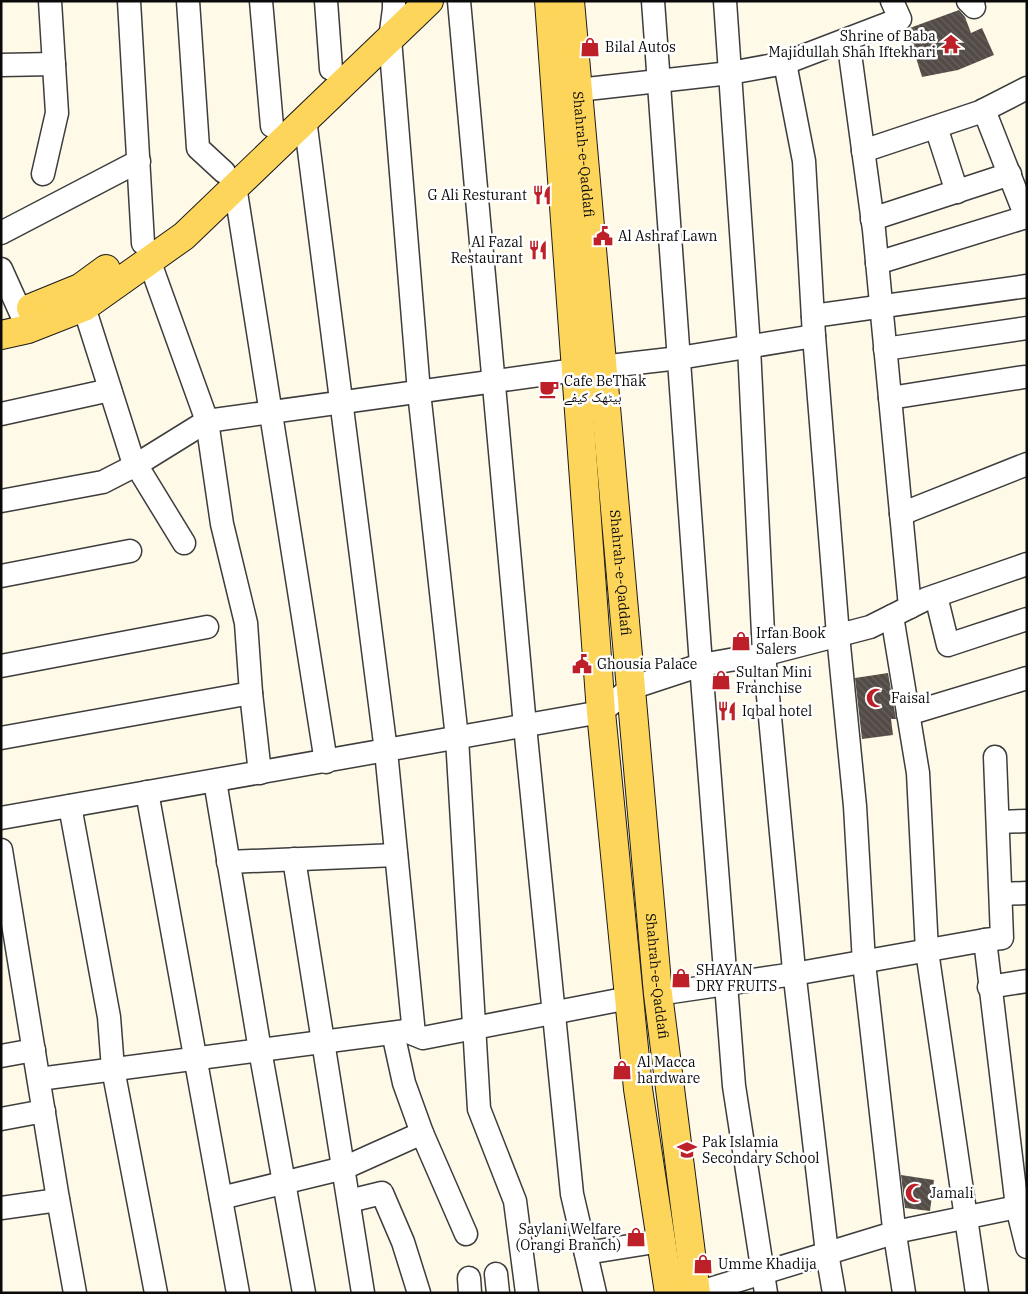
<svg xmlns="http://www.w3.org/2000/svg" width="1028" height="1294" viewBox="0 0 1028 1294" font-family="'IBM Plex Serif','Noto Naskh Arabic',serif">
<defs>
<pattern id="building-back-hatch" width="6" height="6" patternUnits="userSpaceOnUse" patternTransform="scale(1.25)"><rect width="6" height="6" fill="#534b46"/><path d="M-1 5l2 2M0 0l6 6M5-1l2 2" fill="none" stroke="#67605c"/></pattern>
</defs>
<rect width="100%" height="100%" fill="#fffae7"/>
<g fill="url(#building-back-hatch)">
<path d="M 959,10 L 965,17 L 971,33 L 982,28 L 994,55 L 958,70 L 922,77 L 907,29 Z"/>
<path d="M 888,673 L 896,719 L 891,719 L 893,735 L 862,739 L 855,678 Z"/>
<path d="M 901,1175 L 934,1180 L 930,1211 L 905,1208 Z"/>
</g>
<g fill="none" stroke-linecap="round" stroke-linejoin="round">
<defs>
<g id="minor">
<path d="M 129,1 L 143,243"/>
<path d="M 188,1 L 198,148 L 224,172"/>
<path d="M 261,1 L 272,126"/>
<path d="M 326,1 L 331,69"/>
<path d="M 394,1 L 394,9 L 390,39 L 419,392 L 457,738 L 479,1109 L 515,1201 L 527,1293"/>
<path d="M 459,1 L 525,726 L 572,1194 L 595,1293"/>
<path d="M 653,1 L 701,665 L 734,1086 L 766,1293"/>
<path d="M 725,1 L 749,347 L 764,654 L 794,970 L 827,1253 L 834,1293"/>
<path d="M 968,1 L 974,7"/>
<path d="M 848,39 L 874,230 L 910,607"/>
<path d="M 785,63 L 804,161 L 814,336 L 838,635 L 855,806 L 864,963 L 894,1228 L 904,1293"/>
<path d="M 1,65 L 54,64"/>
<path d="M 578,90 L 730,73 L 785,63 L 900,19 L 892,1"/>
<path d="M 305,119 L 386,751 L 414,1034"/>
<path d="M 936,127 L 957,192"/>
<path d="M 863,151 L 980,112 L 1027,88"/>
<path d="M 43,174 L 57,113 L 50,1"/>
<path d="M 235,186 L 326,762"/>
<path d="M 872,219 L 1010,174"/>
<path d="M 1,233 L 139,161"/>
<path d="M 149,260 L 207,421 L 222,524 L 246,623 L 251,693 L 260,773"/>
<path d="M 877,263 L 1026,217 L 984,110"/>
<path d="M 1,269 L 28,329"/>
<path d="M 84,307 L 132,458 L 184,543"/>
<path d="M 813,316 L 1027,286"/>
<path d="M 885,349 L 1027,328"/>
<path d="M 890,398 L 1024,377"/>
<path d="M 1,414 L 110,390"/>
<path d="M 1,501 L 103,482 L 136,465 L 207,421 L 575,370 L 679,358 L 814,336"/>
<path d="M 901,514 L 1027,464"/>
<path d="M 1,576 L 130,551"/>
<path d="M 936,596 L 948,645 L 1027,619"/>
<path d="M 892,616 L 918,773 L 927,951 L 977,1293"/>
<path d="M 1,666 L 207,627"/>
<path d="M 908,714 L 1027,678"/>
<path d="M 1,738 L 251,693"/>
<path d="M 215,781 L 260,1050 L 304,1293"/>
<path d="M 147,792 L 238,1293"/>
<path d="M 70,806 L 109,1017 L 113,1069 L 156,1293"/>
<path d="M 1,818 L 601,712 L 631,688 L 701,665 L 770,653 L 870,627 L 926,599 L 1027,564"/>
<path d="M 998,822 L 1027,821"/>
<path d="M 1,850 L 57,1193 L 75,1293"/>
<path d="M 294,859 L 363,1293"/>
<path d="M 228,862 L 396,855"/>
<path d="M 1001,894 L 1027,893"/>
<path d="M 985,940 L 1002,938 L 995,757"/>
<path d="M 989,987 L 1027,981"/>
<path d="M 658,994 L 794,974 L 985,940 L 1017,1207 L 1027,1247"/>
<path d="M 393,1033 L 404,1083 L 422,1133 L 466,1234"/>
<path d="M 1,1056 L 34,1050"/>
<path d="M 39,1079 L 406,1031 L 423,1038 L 629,998"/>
<path d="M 1,1119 L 44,1111"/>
<path d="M 221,1198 L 344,1168 L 422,1133"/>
<path d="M 349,1201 L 382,1193 L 403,1242 L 419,1293"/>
<path d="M 1,1208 L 58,1200"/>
<path d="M 586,1253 L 661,1241"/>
<path d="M 496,1274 L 498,1293"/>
<path d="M 469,1278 L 470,1293"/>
<path d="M 697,1293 L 900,1231 L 1027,1205"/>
</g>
<g id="major">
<path d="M 549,1 L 601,712 L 638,1089 L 669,1293"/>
<path id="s1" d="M 570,1 L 658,994 L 696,1293"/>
<path d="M 31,308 L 80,288 L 106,269"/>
<path d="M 1,335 L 28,329 L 84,307 L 184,236 L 429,1"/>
</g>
</defs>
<use href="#minor" stroke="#3d3d3d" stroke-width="25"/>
<use href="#major" stroke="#1b1b1b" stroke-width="30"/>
<use href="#minor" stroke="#fff" stroke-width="22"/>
<use href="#major" stroke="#fdd55a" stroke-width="28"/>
</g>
<defs>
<symbol id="temple-bare" viewBox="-9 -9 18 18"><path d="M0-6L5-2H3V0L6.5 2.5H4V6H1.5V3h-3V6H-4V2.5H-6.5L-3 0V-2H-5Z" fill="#bd2028" stroke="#fff" stroke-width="2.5" paint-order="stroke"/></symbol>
<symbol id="shop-bare" viewBox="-9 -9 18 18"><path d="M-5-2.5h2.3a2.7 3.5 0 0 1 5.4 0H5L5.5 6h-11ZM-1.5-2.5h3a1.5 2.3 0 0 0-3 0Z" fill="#bd2028" stroke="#fff" stroke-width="2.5" paint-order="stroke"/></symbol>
<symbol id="restaurant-bare" viewBox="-9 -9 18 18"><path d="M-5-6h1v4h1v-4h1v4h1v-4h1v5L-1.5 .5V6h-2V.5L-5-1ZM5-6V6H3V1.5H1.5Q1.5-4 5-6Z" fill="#bd2028" stroke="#fff" stroke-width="2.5" paint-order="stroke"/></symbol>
<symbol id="civic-bare" viewBox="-9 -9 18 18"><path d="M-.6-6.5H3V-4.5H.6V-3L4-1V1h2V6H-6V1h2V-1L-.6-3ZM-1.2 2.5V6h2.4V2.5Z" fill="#bd2028" stroke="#fff" stroke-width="2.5" paint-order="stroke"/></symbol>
<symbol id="cafe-bare" viewBox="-9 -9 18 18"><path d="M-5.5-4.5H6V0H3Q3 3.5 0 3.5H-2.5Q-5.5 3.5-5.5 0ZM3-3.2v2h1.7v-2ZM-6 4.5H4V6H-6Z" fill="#bd2028" stroke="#fff" stroke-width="2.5" paint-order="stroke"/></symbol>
<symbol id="mosque-bare" viewBox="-9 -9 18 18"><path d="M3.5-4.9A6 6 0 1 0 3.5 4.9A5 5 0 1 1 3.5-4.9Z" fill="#bd2028" stroke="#fff" stroke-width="2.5" paint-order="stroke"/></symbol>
<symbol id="school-bare" viewBox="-9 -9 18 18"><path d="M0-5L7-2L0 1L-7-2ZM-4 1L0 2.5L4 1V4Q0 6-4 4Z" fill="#bd2028" stroke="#fff" stroke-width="2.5" paint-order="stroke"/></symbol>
</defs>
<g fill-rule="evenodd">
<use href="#temple-bare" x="937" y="30" width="28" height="28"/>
<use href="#shop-bare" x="576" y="33" width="28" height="28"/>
<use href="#restaurant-bare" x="528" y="181" width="28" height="28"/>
<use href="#civic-bare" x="589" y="222" width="28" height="28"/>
<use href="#restaurant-bare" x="524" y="236" width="28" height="28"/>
<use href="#cafe-bare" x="535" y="375" width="28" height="28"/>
<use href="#shop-bare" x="727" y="627" width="28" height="28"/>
<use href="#civic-bare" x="568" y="650" width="28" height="28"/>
<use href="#shop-bare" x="707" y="666" width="28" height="28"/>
<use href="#mosque-bare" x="862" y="684" width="28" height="28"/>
<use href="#restaurant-bare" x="713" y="697" width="28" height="28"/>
<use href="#shop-bare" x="667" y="964" width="28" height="28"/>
<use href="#shop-bare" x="608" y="1056" width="28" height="28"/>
<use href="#school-bare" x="673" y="1136" width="28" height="28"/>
<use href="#mosque-bare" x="901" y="1179" width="28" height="28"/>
<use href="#shop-bare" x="622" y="1223" width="28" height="28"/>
<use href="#shop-bare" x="689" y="1250" width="28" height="28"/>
</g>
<g text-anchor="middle" stroke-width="5" stroke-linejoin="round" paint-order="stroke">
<g font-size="14" fill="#0a0a0a" stroke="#fff" text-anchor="start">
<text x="936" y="41" text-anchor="end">Shrine of Baba<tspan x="936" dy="16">Majidullah Shah Iftekhari</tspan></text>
<text x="605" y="52">Bilal Autos</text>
<text x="527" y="200" text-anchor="end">G Ali Resturant</text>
<text x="618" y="241">Al Ashraf Lawn</text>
<text x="523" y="247" text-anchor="end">Al Fazal<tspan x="523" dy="16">Restaurant</tspan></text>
<text x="564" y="386">Cafe BeThak<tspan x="564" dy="16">بیٹھک کیفے</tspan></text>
<text x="756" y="638">Irfan Book<tspan x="756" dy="16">Salers</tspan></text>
<text x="597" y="669">Ghousia Palace</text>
<text x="736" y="677">Sultan Mini<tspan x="736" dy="16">Franchise</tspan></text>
<text x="891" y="703">Faisal</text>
<text x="742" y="716">Iqbal hotel</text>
<text x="696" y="975">SHAYAN<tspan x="696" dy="16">DRY FRUITS</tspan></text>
<text x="637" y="1067">Al Macca<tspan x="637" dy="16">hardware</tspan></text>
<text x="702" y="1147">Pak Islamia<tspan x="702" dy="16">Secondary School</tspan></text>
<text x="930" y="1198">Jamali</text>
<text x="621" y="1234" text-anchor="end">Saylani Welfare<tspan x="621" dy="16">(Orangi Branch)</tspan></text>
<text x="718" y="1269">Umme Khadija</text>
</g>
<g font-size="14" fill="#0a0a0a" stroke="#fff">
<text dy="5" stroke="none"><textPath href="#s1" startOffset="154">Shahrah-e-Qaddafi</textPath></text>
<text dy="5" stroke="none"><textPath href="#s1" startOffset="574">Shahrah-e-Qaddafi</textPath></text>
<text dy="5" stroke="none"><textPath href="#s1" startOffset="979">Shahrah-e-Qaddafi</textPath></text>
</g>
</g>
<rect width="1028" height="1294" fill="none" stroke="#0a0a0a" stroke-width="5"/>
</svg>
